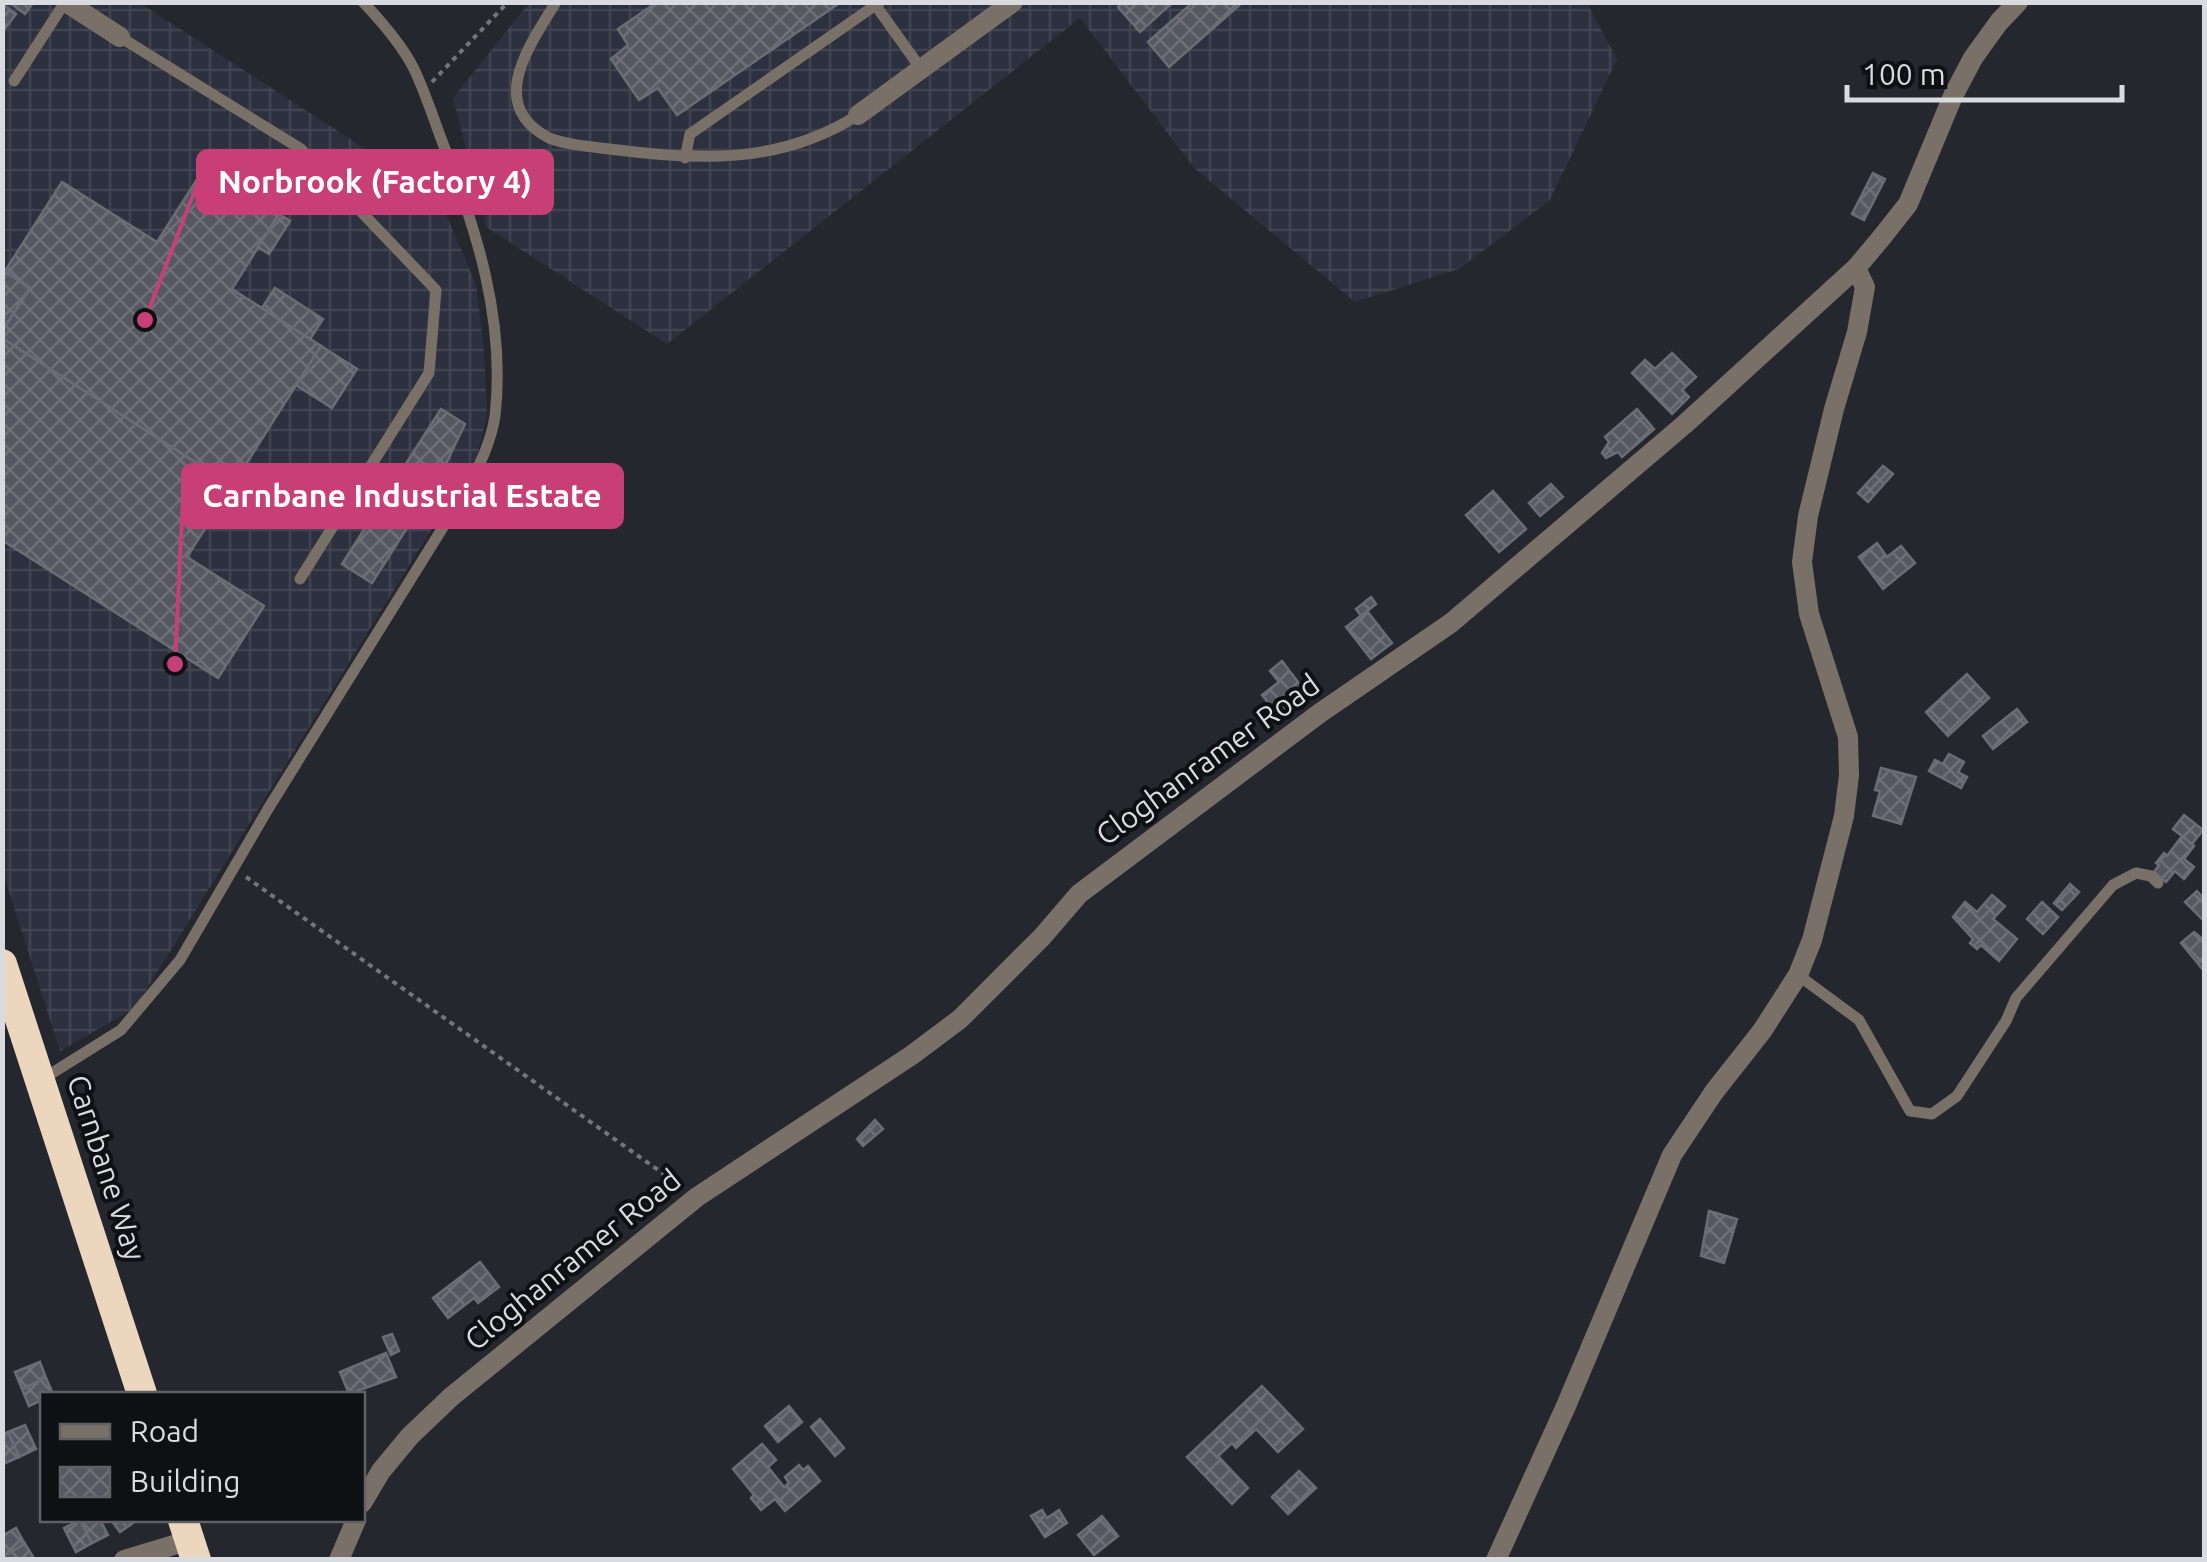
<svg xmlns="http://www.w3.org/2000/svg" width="2207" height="1562" viewBox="0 0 2207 1562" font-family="Ubuntu,sans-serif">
<defs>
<pattern id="industrial-grid" width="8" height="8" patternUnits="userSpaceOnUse" patternTransform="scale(2.5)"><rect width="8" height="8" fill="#2d303e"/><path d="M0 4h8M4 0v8" fill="none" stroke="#414450"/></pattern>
<pattern id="building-cross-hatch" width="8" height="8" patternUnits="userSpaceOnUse" patternTransform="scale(2.5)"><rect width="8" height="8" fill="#565861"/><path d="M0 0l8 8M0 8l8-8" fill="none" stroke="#6e6f77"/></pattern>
</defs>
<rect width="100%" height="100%" fill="#25272f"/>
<g fill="url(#industrial-grid)">
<path d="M 530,2 L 1587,3 L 1617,59 L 1550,200 L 1459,269 L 1355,302 L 1194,168 L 1080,18 L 667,344 L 486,227 L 453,98 Z"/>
<path d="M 2,3 L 140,3 L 438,196 L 476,284 L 484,352 L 487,416 L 477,456 L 135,1008 L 60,1051 L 3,873 Z"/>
</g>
<g fill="url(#building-cross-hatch)" stroke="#6b6d76" stroke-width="2.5">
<path d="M 14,2 L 32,2 L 33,3 L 25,14 L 13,5 Z"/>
<path d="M 657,2 L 841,2 L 677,115 L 658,88 L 639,100 L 611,59 L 628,45 L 618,29 Z"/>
<path d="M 1123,2 L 1173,2 L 1140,32 L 1118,7 Z"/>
<path d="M 1193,2 L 1243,2 L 1169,67 L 1148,42 Z"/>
<path d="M 5,6 L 16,14 L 3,31 L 2,10 Z"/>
<path d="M 205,167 L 279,214 L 232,289 L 321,346 L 232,486 L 2,338 L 2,331 L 30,288 L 5,271 L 62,182 L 157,242 Z"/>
<path d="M 1873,173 L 1885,179 L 1864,220 L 1852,214 Z"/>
<path d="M 279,214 L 290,221 L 269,254 L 258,247 Z"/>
<path d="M 5,272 L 30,288 L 2,331 L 2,276 Z"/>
<path d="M 275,288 L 323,319 L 310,339 L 262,308 Z"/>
<path d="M 2,338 L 232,486 L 187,557 L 264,606 L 218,678 L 2,540 Z"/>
<path d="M 321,346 L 357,369 L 332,408 L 296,385 Z"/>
<path d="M 1672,353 L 1696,377 L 1682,390 L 1689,397 L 1672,414 L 1632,373 L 1645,360 L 1655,369 Z"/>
<path d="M 441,409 L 465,424 L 440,476 L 372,583 L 342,564 Z"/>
<path d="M 1637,409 L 1654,429 L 1622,457 L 1618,452 L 1606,458 L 1602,453 L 1609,442 L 1605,437 Z"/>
<path d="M 1883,466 L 1893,474 L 1868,502 L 1858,493 Z"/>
<path d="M 1551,484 L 1563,497 L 1540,516 L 1529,503 Z"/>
<path d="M 1493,491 L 1526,529 L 1499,552 L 1466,515 Z"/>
<path d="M 1877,543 L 1887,557 L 1901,546 L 1915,563 L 1883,589 L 1859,557 Z"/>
<path d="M 1371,597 L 1376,604 L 1361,616 L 1356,609 Z"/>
<path d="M 1367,611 L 1392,643 L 1371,659 L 1346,627 Z"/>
<path d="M 1282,661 L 1304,690 L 1299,694 L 1304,700 L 1281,719 L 1262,695 L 1279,682 L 1270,671 Z"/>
<path d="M 1967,674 L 1989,698 L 1948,736 L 1926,712 Z"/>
<path d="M 2017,709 L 2027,722 L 1993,749 L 1983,736 Z"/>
<path d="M 1949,754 L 1964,762 L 1958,772 L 1967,777 L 1961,788 L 1929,771 L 1935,760 L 1943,764 Z"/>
<path d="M 1881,768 L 1916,777 L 1901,824 L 1873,816 L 1880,791 L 1875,790 Z"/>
<path d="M 2184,815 L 2203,830 L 2192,844 L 2173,829 Z"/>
<path d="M 2182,836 L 2194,846 L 2184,859 L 2194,867 L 2184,879 L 2175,871 L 2166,882 L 2154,872 L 2159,865 L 2156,863 L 2164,853 L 2167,856 Z"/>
<path d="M 2070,884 L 2079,892 L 2062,910 L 2054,903 Z"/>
<path d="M 2197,891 L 2204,899 L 2204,921 L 2185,902 Z"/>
<path d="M 1992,895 L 2005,906 L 1993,919 L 2017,939 L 1999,961 L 1981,945 L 1977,949 L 1970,943 L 1973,939 L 1953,917 L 1965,902 L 1977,912 Z"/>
<path d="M 2042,902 L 2058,917 L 2043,934 L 2027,919 Z"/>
<path d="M 2194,932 L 2204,940 L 2204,971 L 2181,943 Z"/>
<path d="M 875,1120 L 883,1129 L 863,1146 L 857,1139 Z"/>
<path d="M 1709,1211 L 1737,1219 L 1724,1263 L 1701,1256 Z"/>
<path d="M 480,1262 L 499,1287 L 478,1303 L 474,1298 L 448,1318 L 433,1298 Z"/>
<path d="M 392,1334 L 399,1351 L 391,1355 L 383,1337 Z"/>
<path d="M 386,1353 L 396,1377 L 349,1394 L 340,1372 Z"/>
<path d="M 40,1362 L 46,1378 L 22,1389 L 15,1372 Z"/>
<path d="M 46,1378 L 53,1394 L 42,1394 L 42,1400 L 29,1406 L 22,1389 Z"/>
<path d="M 1262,1386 L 1303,1429 L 1278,1452 L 1256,1429 L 1236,1448 L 1232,1443 L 1218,1456 L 1248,1488 L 1232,1504 L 1187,1457 Z"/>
<path d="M 789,1406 L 802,1422 L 778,1442 L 765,1426 Z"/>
<path d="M 820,1419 L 844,1448 L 835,1456 L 811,1427 Z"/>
<path d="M 25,1425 L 36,1449 L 19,1457 L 8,1432 Z"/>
<path d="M 8,1432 L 19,1457 L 3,1464 L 2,1435 Z"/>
<path d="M 762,1444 L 776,1460 L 768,1467 L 784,1487 L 789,1483 L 785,1477 L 799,1465 L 803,1470 L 808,1466 L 820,1481 L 785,1511 L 775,1499 L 761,1510 L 751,1498 L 754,1495 L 733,1469 Z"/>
<path d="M 1299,1471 L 1316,1488 L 1288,1514 L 1272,1497 Z"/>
<path d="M 1042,1510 L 1047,1518 L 1059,1510 L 1067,1523 L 1045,1537 L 1031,1516 Z"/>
<path d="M 1102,1516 L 1118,1536 L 1094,1555 L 1078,1535 Z"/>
<path d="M 80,1520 L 92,1543 L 76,1552 L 64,1528 Z"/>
<path d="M 80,1520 L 100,1520 L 108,1535 L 92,1543 Z"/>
<path d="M 111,1520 L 134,1520 L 136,1521 L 120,1532 Z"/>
<path d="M 16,1528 L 25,1544 L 2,1557 L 2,1536 Z"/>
<path d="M 25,1544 L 35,1560 L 3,1560 L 2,1557 Z"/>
</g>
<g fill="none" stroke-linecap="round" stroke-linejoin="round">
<g stroke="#73757c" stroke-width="4" stroke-dasharray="5 5" stroke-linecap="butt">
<path d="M 432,82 L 508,2"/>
<path d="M 246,877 L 682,1187"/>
</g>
<g stroke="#797067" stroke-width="11">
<path d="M 556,2 C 529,46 486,105 549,138 C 571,146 595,147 618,150 C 703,161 783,163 858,115"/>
<path d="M 876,6 L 922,70"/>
<path d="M 120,37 L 301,149 L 436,290 L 429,373 L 300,579"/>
<path d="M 14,81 L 65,2"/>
<path d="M 685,158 L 690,134 L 880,2"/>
<path d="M 1798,975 L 1859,1020 L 1910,1111 L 1932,1114 L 1957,1096 L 2006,1021 L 2016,998 L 2113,885 L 2136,873 L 2151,876 L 2158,883"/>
<path d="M 41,1080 L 121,1030 L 180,960 L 268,809 L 468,487 C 480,464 491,442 495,416 C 506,320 476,228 442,141 C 433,117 425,92 414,69 C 402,45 382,22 363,2"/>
</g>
<g stroke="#797067" stroke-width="20">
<path d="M 66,2 L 120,37"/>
<path d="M 858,115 L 1013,2"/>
<path d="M 362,1503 L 381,1471 L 410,1436 L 451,1397 L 697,1197 L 912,1055 L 960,1019 L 1042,937 L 1079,894 L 1320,713 L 1451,623 L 1685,424 L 1856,268 L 1882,237 L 1908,204 L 1953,96 L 1973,58 L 1999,22 L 2018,2"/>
<path d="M 124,1560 L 190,1540"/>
<path d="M 339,1560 L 356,1520"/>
<path d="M 1496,1560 L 1566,1406 L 1672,1155 L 1714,1092 L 1762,1031 L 1798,975 L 1812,940 L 1844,816 L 1849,775 L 1848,737 L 1809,614 L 1802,562 L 1808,516 L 1834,409 L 1857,332 L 1865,287 L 1856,268"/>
</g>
<g stroke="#ecd6be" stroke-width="30">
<path d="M 2,964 L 142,1394"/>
<path d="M 183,1520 L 196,1560"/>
</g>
</g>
<g text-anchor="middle" stroke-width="8" stroke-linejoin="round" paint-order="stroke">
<g font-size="30" fill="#dadbe0" stroke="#0f1014">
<text transform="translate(1208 760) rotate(-36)" y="10">Cloghanramer Road</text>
<text transform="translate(106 1168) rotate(72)" y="10">Carnbane Way</text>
<text transform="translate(573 1260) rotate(-39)" y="10">Cloghanramer Road</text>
</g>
</g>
<path fill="none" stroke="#c73f76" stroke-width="4" d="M145 320L198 182M175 664L183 496"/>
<g fill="#c73f76" stroke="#0f1014" stroke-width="4">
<circle cx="145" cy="320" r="10"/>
<circle cx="175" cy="664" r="10"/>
</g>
<g fill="#c73f76" stroke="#c73f76" stroke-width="4">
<rect x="198" y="151" width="354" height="62" rx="10"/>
<rect x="183" y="465" width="439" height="62" rx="10"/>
</g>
<g font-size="32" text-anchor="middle" font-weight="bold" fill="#fff">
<text x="375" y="193">Norbrook (Factory 4)</text>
<text x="402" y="507">Carnbane Industrial Estate</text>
</g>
<rect width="2207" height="1562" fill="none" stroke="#dadbe0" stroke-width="10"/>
<rect x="40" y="1392" width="325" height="130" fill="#0f1014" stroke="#606166" stroke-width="2.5"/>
<rect x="60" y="1424" width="50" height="15" fill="#797067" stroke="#606166" stroke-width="2.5"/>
<text x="130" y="1442" font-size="30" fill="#dadbe0">Road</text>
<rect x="60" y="1467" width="50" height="30" fill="url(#building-cross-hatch)" stroke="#606166" stroke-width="2.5"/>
<text x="130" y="1492" font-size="30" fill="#dadbe0">Building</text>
<path d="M1847 85v15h275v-15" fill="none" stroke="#dadbe0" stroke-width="5"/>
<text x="1862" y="85" font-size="30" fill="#dadbe0" stroke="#0f1014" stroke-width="8" paint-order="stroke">100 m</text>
</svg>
